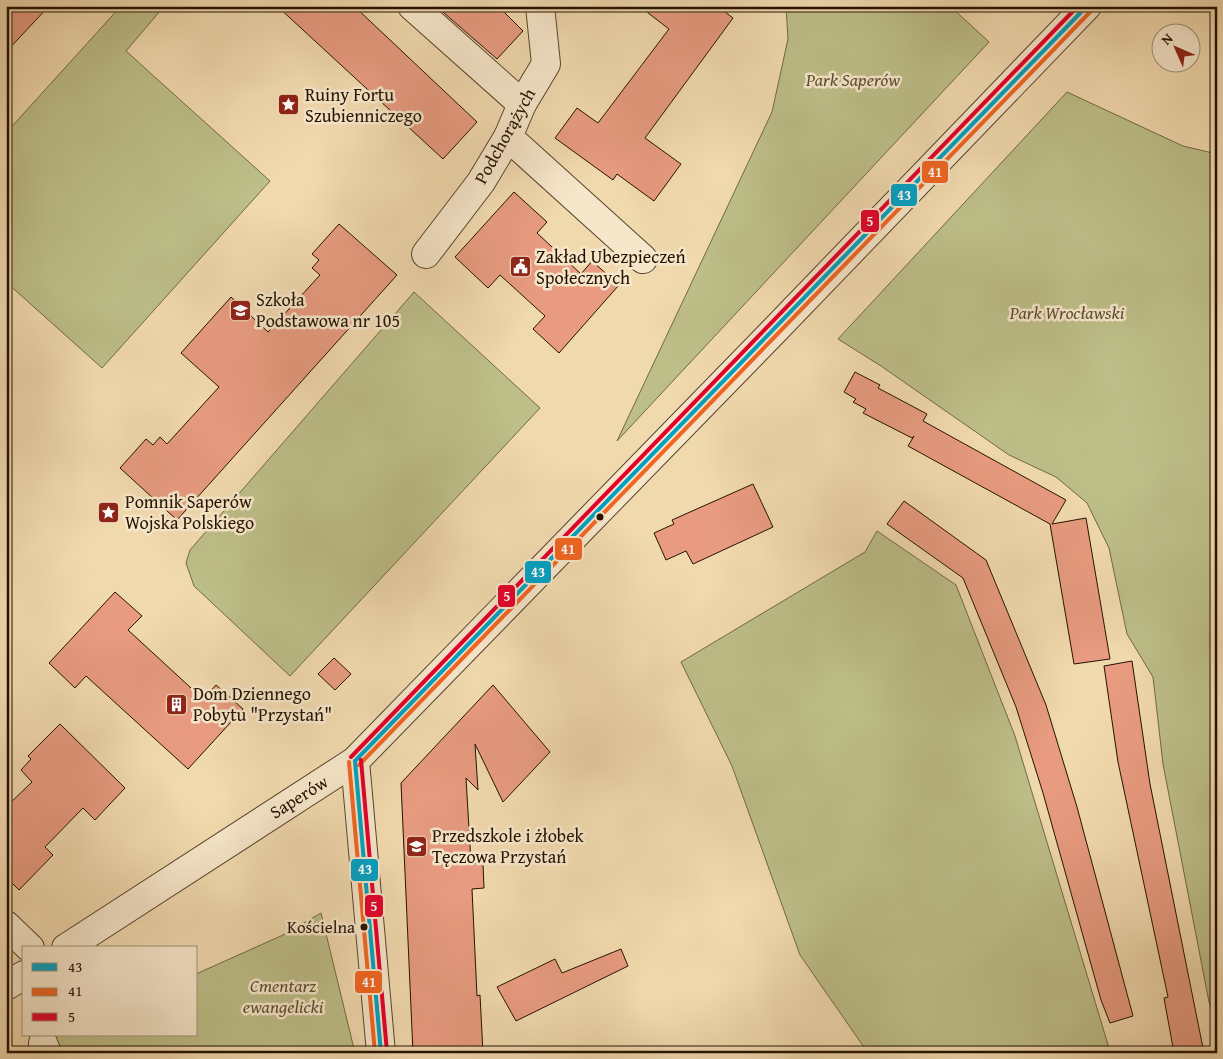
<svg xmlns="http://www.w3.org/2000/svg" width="1223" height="1059" viewBox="0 0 1223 1059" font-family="'Gentium Book Plus',serif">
<rect width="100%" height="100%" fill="#f1d9ae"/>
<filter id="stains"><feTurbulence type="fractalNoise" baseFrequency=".004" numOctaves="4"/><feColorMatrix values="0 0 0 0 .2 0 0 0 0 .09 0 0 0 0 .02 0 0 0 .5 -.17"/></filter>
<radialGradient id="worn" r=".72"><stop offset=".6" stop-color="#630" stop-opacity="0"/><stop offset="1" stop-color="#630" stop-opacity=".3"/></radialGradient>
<g fill="#bdbe88" stroke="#706844">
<path d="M 121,6 L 155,6 L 160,11 L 126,51 L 270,181 L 102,368 L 6,282 L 6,133 Z"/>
<path d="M 786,6 L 950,6 L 989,42 L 617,441 L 772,112 L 788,39 Z"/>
<path d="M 1067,92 L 1183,146 L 1217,154 L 1217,1022 L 1209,1002 L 1163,764 L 1153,677 L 1127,634 L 1109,548 L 1087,503 L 1056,477 L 1009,455 L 881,366 L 838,339 Z"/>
<path d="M 414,292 L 540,408 L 290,676 L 194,586 L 186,563 L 190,550 Z"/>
<path d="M 877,531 L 956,585 L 1015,736 L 1109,1048 L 1095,1053 L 868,1053 L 800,955 L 732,766 L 681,662 L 865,552 Z"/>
<path d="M 321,913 L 355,1053 L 23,1053 L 58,1035 L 196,1035 L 196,974 L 283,935 Z"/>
</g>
<g fill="#e89b80" stroke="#241200">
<path d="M 6,6 L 49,6 L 6,52 Z"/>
<path d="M 277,6 L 354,6 L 477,122 L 443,159 Z"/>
<path d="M 436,6 L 498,6 L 523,31 L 497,59 Z"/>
<path d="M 639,6 L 717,6 L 733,18 L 645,138 L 681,164 L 654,201 L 617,174 L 613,180 L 555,138 L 577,108 L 598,123 L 669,29 Z"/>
<path d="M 514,192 L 547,222 L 537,233 L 581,274 L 592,261 L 619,285 L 559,353 L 533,329 L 545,316 L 500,275 L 488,288 L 455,257 Z"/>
<path d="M 339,224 L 397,275 L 177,520 L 120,468 L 146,439 L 153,445 L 160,437 L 167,444 L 219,387 L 181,353 L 231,297 L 268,332 L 320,275 L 312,268 L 319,260 L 312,254 Z"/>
<path d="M 855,372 L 880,385 L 878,388 L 927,414 L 923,421 L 1066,500 L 1052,524 L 1086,518 L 1110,659 L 1074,664 L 1050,524 L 908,446 L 914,436 L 912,438 L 863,413 L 866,409 L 853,402 L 856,399 L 844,392 Z"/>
<path d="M 753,484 L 773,527 L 693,564 L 686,551 L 666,560 L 654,533 L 674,524 L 672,520 Z"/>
<path d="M 904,501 L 986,560 L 1046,705 L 1077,807 L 1133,1016 L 1110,1023 L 1101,1000 L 1043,793 L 1016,707 L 963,578 L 887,524 Z"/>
<path d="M 115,592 L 142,616 L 128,630 L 203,699 L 216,685 L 243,709 L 188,769 L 86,676 L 75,688 L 49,663 Z"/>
<path d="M 334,658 L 351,674 L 335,690 L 318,674 Z"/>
<path d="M 1132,661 L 1150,784 L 1204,1053 L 1174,1053 L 1164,998 L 1168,997 L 1118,762 L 1104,666 Z"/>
<path d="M 493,685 L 550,752 L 503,802 L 475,744 L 478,790 L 466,778 L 471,863 L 483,863 L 484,888 L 472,889 L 477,996 L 480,995 L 483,1053 L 413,1053 L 401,783 Z"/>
<path d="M 60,724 L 125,788 L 95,820 L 83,808 L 45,847 L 53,855 L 19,890 L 6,877 L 6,807 L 32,782 L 21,770 L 31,759 L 28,756 Z"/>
<path d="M 621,949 L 628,966 L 516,1021 L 497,987 L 555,959 L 562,973 Z"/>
</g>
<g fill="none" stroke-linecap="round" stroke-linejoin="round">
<defs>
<g id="minor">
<path d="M 412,6 L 522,104"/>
<path d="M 508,137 L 643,259"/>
<path d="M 426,254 L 481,182 L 508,137 L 522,104 L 546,64 L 540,6"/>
<path d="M 355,761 L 381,1053"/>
<path d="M 6,925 L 30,948"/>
<path d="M 66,948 L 355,761 L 772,333 L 1087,6"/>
<path d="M 6,986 L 24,975"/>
<path d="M 43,1043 L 47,1053"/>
</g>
</defs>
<use href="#minor" stroke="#57442c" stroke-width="30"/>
<use href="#minor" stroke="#f6e6ca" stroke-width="28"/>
<defs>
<g id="bus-1">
<path d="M 355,761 L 1087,6"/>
<path d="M 355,761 L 381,1053"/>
</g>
<g id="bus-2">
<path d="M 349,762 L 375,1053"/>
<path d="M 359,765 L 1092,10"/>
</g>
<g id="bus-3">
<path d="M 351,757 L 1078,6"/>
<path d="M 361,760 L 387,1052"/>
</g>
</defs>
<use href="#bus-1" stroke="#f6e6ca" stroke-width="8"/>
<use href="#bus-2" stroke="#f6e6ca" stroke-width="8"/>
<use href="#bus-3" stroke="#f6e6ca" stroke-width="8"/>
<use href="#bus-1" stroke="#02a1c4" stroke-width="4"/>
<use href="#bus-2" stroke="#f26522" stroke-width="4"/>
<use href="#bus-3" stroke="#e4002b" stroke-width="4"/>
</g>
<defs>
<symbol id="sight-square" viewBox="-11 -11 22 22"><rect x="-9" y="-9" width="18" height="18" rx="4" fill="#8f2418" stroke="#f6e6ca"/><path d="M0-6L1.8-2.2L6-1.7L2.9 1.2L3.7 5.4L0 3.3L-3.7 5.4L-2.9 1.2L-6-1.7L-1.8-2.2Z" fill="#fff"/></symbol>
<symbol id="civic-square" viewBox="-11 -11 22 22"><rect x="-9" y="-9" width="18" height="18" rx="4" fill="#8f2418" stroke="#f6e6ca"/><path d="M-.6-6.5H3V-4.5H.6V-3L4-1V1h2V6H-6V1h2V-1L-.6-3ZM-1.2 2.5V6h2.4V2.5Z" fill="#fff"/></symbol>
<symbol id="school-square" viewBox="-11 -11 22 22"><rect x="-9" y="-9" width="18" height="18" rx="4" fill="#8f2418" stroke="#f6e6ca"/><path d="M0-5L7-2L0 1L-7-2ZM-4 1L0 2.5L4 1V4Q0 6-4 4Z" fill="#fff"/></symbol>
<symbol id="building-square" viewBox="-11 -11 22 22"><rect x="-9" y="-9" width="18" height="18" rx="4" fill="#8f2418" stroke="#f6e6ca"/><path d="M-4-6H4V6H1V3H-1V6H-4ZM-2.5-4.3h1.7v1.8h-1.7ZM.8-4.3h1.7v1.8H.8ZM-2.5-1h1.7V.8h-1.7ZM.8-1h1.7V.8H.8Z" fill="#fff"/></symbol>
</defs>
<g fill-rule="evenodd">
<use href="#sight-square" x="276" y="92" width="25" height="25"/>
<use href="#civic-square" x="508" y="254" width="25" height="25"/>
<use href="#school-square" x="228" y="298" width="25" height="25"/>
<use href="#sight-square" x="96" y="500" width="25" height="25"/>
<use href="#building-square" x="164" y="692" width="25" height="25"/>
<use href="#school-square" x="404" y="834" width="25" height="25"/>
</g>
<g fill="#241200" stroke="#f6e6ca" stroke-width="2">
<circle cx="600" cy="517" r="4.5"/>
<circle cx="364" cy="927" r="4.5"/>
</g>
<g text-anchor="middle" stroke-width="5" stroke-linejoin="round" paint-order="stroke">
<g font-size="17" fill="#241200" stroke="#f6e6ca" text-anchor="end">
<text x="355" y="933">Kościelna</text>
</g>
<g font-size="18" font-style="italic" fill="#5a4e30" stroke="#f6e6ca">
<text x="853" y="86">Park Saperów</text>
<text x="1067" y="319">Park Wrocławski</text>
<text x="283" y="992">Cmentarz<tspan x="283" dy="21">ewangelicki</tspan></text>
</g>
<g font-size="18" fill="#241200" stroke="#f6e6ca" text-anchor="start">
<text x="305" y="101">Ruiny Fortu<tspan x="305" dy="21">Szubienniczego</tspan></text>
<text x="536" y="263">Zakład Ubezpieczeń<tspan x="536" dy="21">Społecznych</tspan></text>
<text x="256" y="306">Szkoła<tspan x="256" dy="21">Podstawowa nr 105</tspan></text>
<text x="125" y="508">Pomnik Saperów<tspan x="125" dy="21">Wojska Polskiego</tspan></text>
<text x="193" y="700">Dom Dziennego<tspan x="193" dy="21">Pobytu "Przystań"</tspan></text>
<text x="432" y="842">Przedszkole i żłobek<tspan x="432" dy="21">Tęczowa Przystań</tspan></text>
</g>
<g font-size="18" fill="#241200" stroke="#f6e6ca">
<text transform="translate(505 136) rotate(-61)" y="6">Podchorążych</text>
<text transform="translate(299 797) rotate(-32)" y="6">Saperów</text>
</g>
</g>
<g stroke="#f6e6ca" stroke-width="2">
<rect x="921" y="160" width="28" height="24" rx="5" fill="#f26522"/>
<rect x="890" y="183" width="28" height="24" rx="5" fill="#02a1c4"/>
<rect x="860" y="209" width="20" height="24" rx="5" fill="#e4002b"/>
<rect x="554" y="537" width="29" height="24" rx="5" fill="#f26522"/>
<rect x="524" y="560" width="28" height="24" rx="5" fill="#02a1c4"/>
<rect x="497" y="584" width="19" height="24" rx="5" fill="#e4002b"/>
<rect x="350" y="858" width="29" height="24" rx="5" fill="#02a1c4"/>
<rect x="364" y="894" width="20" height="24" rx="5" fill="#e4002b"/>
<rect x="354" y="970" width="29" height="24" rx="5" fill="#f26522"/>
</g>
<g font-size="14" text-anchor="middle" font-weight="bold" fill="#fff">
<text x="935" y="177">41</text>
<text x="904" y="200">43</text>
<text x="870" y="226">5</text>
<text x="568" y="554">41</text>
<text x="538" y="577">43</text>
<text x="507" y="601">5</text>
<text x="365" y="874">43</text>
<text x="374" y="911">5</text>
<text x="369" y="987">41</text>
</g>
<rect width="1223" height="1059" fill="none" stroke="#f1d9ae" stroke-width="25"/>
<rect x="8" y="8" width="1208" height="1044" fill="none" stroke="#241200" stroke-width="2.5"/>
<rect x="12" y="12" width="1198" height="1034" fill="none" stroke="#241200"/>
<rect x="22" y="946" width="175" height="90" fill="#f6e6ca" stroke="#a29179"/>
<rect x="32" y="963" width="25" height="8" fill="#02a1c4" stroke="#a29179"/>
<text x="68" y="972" font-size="15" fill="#241200">43</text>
<rect x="32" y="988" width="25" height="8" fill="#f26522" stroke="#a29179"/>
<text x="68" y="996" font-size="15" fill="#241200">41</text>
<rect x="32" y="1013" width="25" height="8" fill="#e4002b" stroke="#a29179"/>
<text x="68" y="1022" font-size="15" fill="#241200">5</text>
<g transform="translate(1176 48) rotate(315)"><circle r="24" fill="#f6e6ca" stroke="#a29179"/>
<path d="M0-4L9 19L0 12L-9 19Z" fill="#8f2418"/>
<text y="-8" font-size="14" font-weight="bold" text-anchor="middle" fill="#241200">N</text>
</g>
<rect width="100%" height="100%" filter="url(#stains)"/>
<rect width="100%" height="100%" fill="url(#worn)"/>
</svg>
